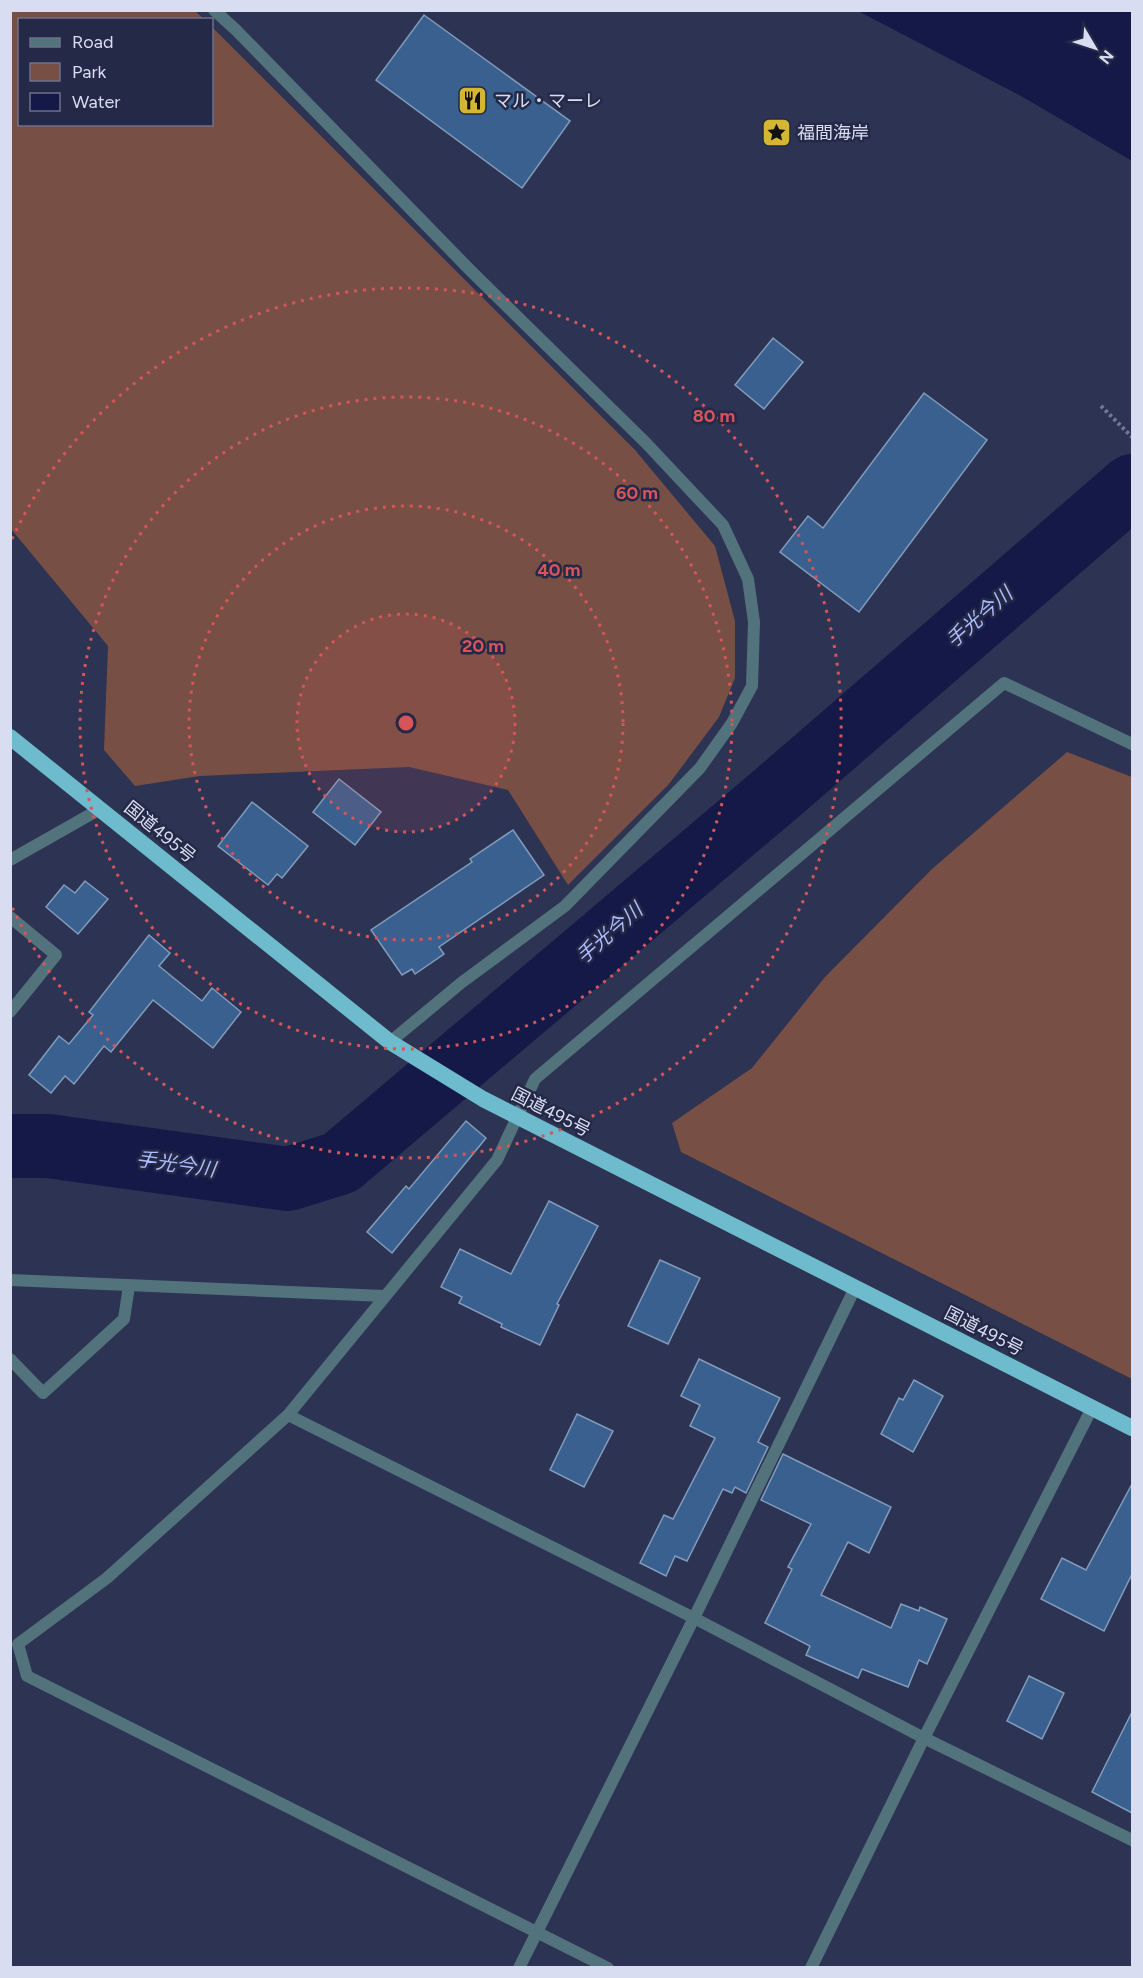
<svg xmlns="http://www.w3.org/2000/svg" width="1143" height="1978" viewBox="0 0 1143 1978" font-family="Figtree,'Noto Sans JP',sans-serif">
<rect width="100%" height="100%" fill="#2d3352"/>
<g fill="#784f44">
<path d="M 10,11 L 195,11 L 204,19 L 20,20 L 20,124 L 212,124 L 212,27 L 635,450 L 715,546 L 735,621 L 735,678 L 719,717 L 669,784 L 568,885 L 508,790 L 409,767 L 200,776 L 135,786 L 104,750 L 108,646 L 11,529 Z"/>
<path d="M 1067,752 L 1132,777 L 1132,1379 L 681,1152 L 672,1123 L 752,1068 L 825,977 L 932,869 Z"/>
</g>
<path fill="#151948" d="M 858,11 L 1132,11 L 1132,161 L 1021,96 Z"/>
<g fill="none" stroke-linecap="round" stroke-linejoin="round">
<path stroke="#151948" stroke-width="64" d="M 10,1146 L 48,1146 L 288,1179 L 340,1163 L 776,794 L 1132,486"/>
</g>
<g fill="#3a608f" stroke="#839cbb" stroke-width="1.5">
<path d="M 424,15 L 570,121 L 522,188 L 376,80 Z"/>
<path d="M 773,338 L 803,362 L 764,409 L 735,385 Z"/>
<path d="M 924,393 L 987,440 L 859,612 L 780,552 L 808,516 L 823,528 Z"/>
<path d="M 339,779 L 381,812 L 355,845 L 313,812 Z"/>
<path d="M 252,802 L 308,846 L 282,878 L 277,874 L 268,885 L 218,846 Z"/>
<path d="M 513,830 L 544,875 L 439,947 L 444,954 L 415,974 L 412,969 L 402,975 L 371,930 L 472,862 L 470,859 Z"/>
<path d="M 85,881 L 108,899 L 78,934 L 46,907 L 64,885 L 75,893 Z"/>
<path d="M 149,935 L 170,953 L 159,966 L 202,1001 L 212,988 L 241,1012 L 213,1048 L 153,1000 L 111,1052 L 104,1046 L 74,1084 L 65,1076 L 51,1093 L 29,1075 L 59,1036 L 69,1044 L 93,1015 L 89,1012 Z"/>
<path d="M 466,1121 L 486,1138 L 392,1253 L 367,1232 L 406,1186 L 409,1189 Z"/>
<path d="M 549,1201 L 598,1226 L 557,1304 L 559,1305 L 540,1345 L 501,1327 L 502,1324 L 459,1303 L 462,1297 L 441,1287 L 460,1249 L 511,1274 Z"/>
<path d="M 660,1260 L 700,1278 L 668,1344 L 628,1326 Z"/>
<path d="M 699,1359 L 780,1398 L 758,1442 L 768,1447 L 746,1493 L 735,1487 L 732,1493 L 723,1489 L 687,1561 L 675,1556 L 666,1576 L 640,1563 L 664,1515 L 673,1519 L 715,1438 L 690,1426 L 700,1405 L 681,1396 Z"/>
<path d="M 914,1380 L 943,1396 L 913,1452 L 881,1434 L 899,1398 L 903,1400 Z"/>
<path d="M 577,1414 L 613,1431 L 584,1487 L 550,1470 Z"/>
<path d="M 783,1454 L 891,1507 L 869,1553 L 848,1542 L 821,1595 L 891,1628 L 901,1604 L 919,1611 L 920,1607 L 947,1619 L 927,1664 L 919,1660 L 908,1687 L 862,1669 L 858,1678 L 806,1655 L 810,1646 L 765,1623 L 792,1569 L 788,1567 L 811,1524 L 761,1500 Z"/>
<path d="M 1132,1484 L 1132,1574 L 1104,1631 L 1041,1599 L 1062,1558 L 1086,1570 Z"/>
<path d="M 1029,1676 L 1064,1693 L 1042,1739 L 1007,1721 Z"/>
<path d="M 1132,1712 L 1132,1813 L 1092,1792 Z"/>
</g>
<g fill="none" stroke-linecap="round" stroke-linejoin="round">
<path stroke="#737993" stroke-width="4" stroke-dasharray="3 3" stroke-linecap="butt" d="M 1101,406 L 1132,437"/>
<g stroke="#52737b" stroke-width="12">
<path d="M 214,10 L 236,30 L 470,270 L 646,443 L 723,525 L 748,579 L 754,622 L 752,686 L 732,723 L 700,768 L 565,906 L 461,983 L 390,1042"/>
<path d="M 10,860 L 100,809"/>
<path d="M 10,917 L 56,955 L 10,1012"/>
<path d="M 10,1280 L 384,1296"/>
<path d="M 10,1359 L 43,1393 L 124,1319 L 129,1286"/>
<path d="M 288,1415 L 694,1618 L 924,1738 L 1132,1840"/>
<path d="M 519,1968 L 694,1618 L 855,1288"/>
<path d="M 608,1968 L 27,1676 L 18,1644 L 107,1578 L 288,1415 L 497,1160 L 535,1079 L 1004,683 L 1132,744"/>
<path d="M 811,1968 L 924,1738 L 1092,1408"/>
</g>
<path stroke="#6dbbcc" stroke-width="16" d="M 10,737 L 390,1042 L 483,1099 L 1132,1428"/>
</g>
<circle cx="406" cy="723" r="109" fill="#d6555a" fill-opacity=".12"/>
<g fill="none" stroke="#d6555a" stroke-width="3" stroke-dasharray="3 6">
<circle cx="406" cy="723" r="109"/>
<circle cx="406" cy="723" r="217"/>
<circle cx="406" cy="723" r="326"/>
<path d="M12 539A435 435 0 1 1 12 907"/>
</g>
<defs>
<symbol id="restaurant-square" viewBox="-11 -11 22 22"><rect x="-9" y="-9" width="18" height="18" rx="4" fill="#d5b534" stroke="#242947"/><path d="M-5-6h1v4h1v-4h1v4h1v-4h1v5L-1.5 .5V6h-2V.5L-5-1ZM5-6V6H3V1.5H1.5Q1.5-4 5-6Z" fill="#111"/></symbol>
<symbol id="sight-square" viewBox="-11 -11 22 22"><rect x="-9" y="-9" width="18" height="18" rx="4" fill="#d5b534" stroke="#242947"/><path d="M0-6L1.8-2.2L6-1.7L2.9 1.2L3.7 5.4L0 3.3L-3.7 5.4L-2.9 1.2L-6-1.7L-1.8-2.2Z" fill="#111"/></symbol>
</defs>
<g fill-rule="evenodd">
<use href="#restaurant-square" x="456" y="84" width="33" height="33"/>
<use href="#sight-square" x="760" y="116" width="33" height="33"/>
</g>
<g text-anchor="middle" stroke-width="5" stroke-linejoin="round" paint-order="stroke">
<g font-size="18" fill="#d8ddf1" stroke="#242947" text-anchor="start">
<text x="494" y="107">マル・マーレ</text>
<text x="797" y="139">福間海岸</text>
</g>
<g font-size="18" fill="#d8ddf1" stroke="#242947">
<text transform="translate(160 832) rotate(39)" y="6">国道495号</text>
<text transform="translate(551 1112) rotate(27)" y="6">国道495号</text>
<text transform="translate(984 1331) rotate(27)" y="6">国道495号</text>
</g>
<g font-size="20" font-style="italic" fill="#adbcfd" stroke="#242947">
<text transform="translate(979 617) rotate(-41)" y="7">手光今川</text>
<text transform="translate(609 933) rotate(-41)" y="7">手光今川</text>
<text transform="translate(176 1164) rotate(8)" y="7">手光今川</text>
</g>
</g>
<circle cx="406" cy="723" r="9" fill="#d6555a" stroke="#242947" stroke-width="3"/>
<g font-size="18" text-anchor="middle" font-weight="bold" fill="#d6555a" stroke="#242947" stroke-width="5" stroke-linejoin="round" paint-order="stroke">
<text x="714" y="422">80 m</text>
<text x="637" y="499">60 m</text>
<text x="559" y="576">40 m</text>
<text x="483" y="652">20 m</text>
</g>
<rect width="1143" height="1978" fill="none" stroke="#d8ddf1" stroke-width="24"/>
<rect x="18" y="18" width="195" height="108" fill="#242947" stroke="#6c718b" stroke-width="1.5"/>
<rect x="30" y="38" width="30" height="9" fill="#52737b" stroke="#6c718b" stroke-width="1.5"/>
<text x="72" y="48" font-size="18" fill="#d8ddf1">Road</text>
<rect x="30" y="63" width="30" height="18" fill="#784f44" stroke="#6c718b" stroke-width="1.5"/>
<text x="72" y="78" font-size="18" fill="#d8ddf1">Park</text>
<rect x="30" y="93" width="30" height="18" fill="#151948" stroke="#6c718b" stroke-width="1.5"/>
<text x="72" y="108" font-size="18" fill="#d8ddf1">Water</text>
<g transform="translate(1095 48) rotate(129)" stroke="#242947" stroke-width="4.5" paint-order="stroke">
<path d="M0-4.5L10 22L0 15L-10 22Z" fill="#d8ddf1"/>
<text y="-9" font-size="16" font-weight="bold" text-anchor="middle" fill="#d8ddf1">N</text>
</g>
</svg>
